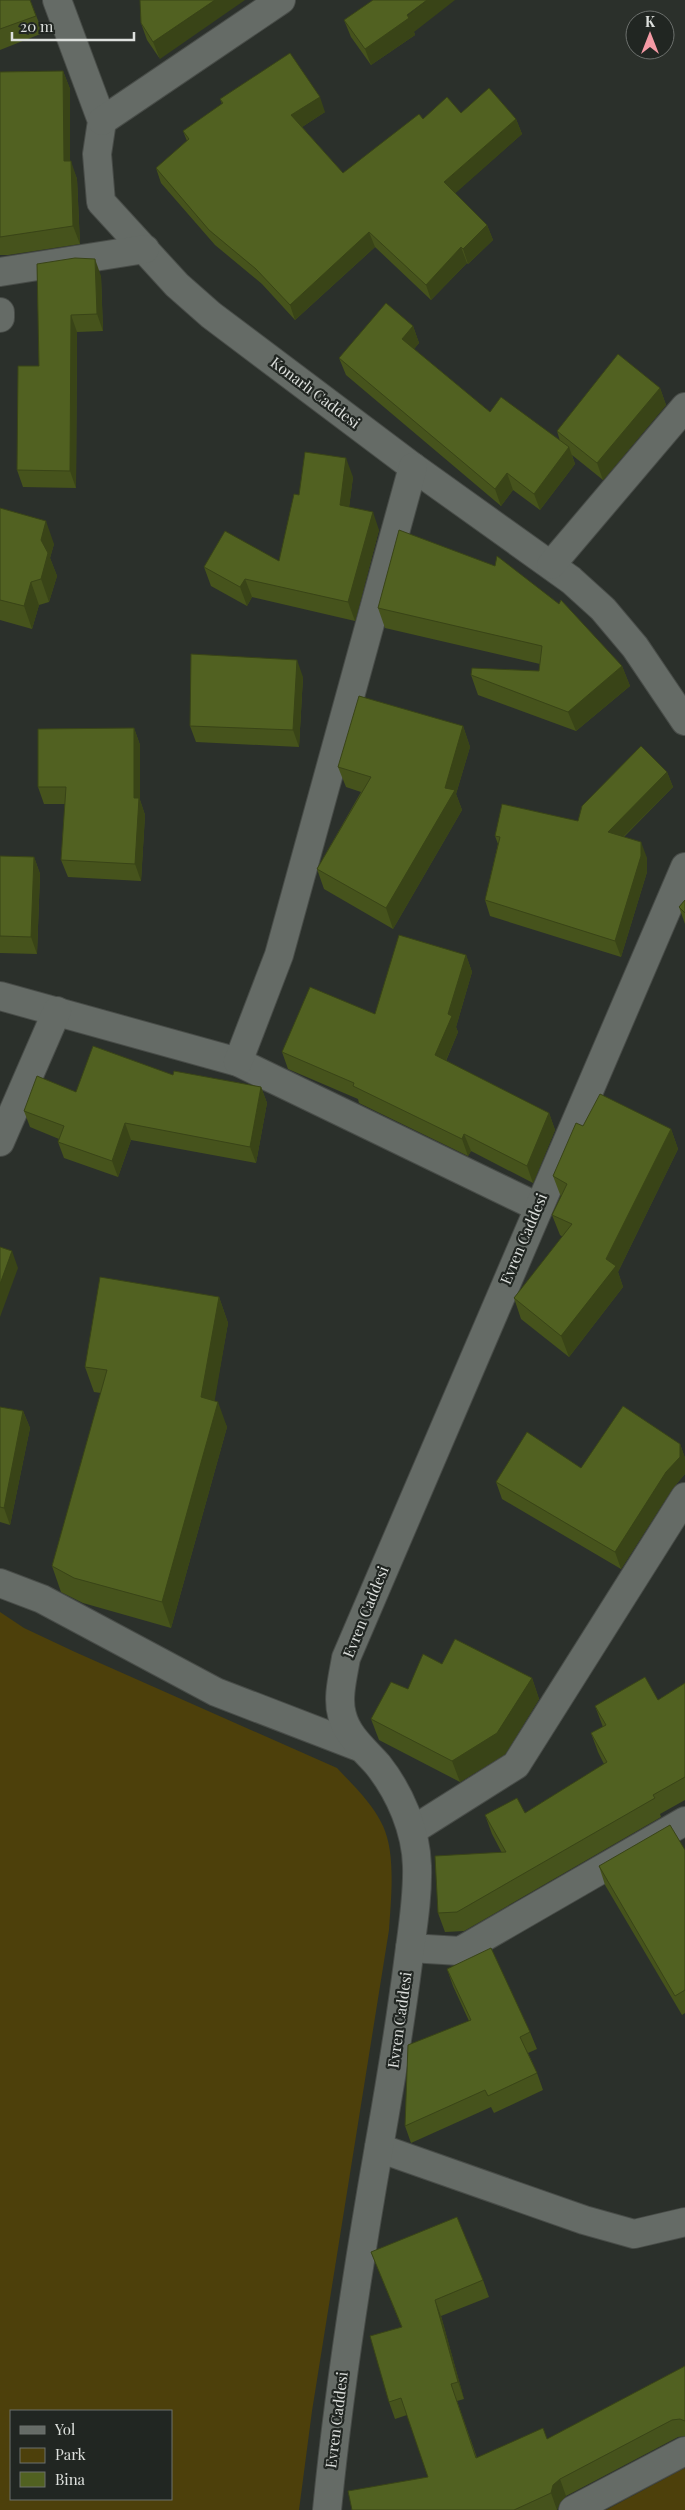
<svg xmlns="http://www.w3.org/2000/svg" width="685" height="2510" viewBox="0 0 685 2510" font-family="'Playfair Display',serif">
<rect width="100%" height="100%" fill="#2b302b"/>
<g fill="#4d400b" fill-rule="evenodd">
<path d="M 0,1612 L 24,1628 L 75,1652 L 337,1768 C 353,1785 373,1804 383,1826 C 396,1854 391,1899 389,1930 L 312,2411 L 299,2510 L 0,2510 ZM 11,2411 L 171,2411 L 171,2499 L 11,2499 Z"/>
<path d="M 685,2468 L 685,2510 L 606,2510 Z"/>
</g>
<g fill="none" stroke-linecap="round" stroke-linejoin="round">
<defs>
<g id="minor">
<path d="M 57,0 L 102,121 L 97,154 L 101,202 L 177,285 L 211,315 L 413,467 L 571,580 L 603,609 L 635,647 L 685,721"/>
<path d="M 102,121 L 281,0"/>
<path d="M 0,272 L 145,249"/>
<path d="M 0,312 L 0,318"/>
<path d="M 551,565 L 685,407"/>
<path d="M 0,996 L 238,1062 L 538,1207"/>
<path d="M 238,1062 L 279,955 L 413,467"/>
<path d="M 0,1142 L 57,1011"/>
<path d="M 0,1583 L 42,1599 L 216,1692 L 359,1747"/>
<path d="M 413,1830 L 516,1765 L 685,1497"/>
<path d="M 410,1948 L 460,1951 L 685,1821"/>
<path d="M 379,2148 L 584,2220 L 634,2234 L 685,2222"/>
<path d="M 327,2510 C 339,2388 358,2267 379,2147 C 390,2085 400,2025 408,1963 C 412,1931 418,1899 417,1866 C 416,1830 400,1793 378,1765 C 365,1750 347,1736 342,1715 C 337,1698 343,1676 346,1658 L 685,867"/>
<path d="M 573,2510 L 685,2451"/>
</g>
</defs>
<use href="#minor" stroke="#484c48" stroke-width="30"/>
<use href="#minor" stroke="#656b66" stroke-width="28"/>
</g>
<g fill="#46531c">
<path d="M 0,0 L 30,0 L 43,33 L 0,50 Z"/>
<path d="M 140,0 L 160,59 L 147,40 L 141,23 Z"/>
<path d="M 344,20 L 414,32 L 415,35 L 371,65 L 351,37 Z"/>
<path d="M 63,71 L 70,89 L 70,161 L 77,179 L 80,244 L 8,255 L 0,255 L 0,72 Z"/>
<path d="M 220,99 L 325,112 L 302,127 L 343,173 L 423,119 L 461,113 L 516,119 L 522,134 L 455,193 L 487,225 L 493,240 L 468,264 L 467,263 L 431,300 L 375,247 L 295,320 L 262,284 L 215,245 L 161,183 L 156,168 L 187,141 L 183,131 L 222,104 Z"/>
<path d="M 37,264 L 101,276 L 103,331 L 77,332 L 76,488 L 23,487 L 17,470 L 39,366 Z"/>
<path d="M 413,326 L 419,343 L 414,349 L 490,412 L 560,441 L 557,431 L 660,388 L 666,405 L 603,480 L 572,455 L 575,464 L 540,510 L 513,490 L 501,506 L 346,375 L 339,358 Z"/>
<path d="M 353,477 L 349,507 L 379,530 L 355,621 L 252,597 L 247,606 L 211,586 L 204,567 L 279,561 L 299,495 Z"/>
<path d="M 0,508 L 54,544 L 50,558 L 57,576 L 49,602 L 39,605 L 32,629 L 0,620 Z"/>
<path d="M 559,604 L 622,666 L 630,686 L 576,731 L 478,695 L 471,675 L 539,671 L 540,664 L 385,628 L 378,608 Z"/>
<path d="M 303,677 L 299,747 L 196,742 L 190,726 Z"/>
<path d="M 463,726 L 470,747 L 456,794 L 462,810 L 393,929 L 324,889 L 317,869 L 361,792 L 346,787 L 338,767 Z"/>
<path d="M 134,728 L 140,745 L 140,800 L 145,815 L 141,881 L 68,877 L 61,860 L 65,804 L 44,804 L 38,787 Z"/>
<path d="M 667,772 L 673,787 L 624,837 L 647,858 L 647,872 L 621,957 L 490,916 L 485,900 L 498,844 L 495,836 L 578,821 Z"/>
<path d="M 0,856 L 34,857 L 40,874 L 37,954 L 0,953 Z"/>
<path d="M 685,900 L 685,924 L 679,907 Z"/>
<path d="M 466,955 L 472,972 L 456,1027 L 458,1032 L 446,1061 L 549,1113 L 555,1130 L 533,1183 L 471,1151 L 468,1156 L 359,1103 L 358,1099 L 288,1069 L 282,1052 L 375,1014 Z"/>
<path d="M 173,1075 L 261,1087 L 267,1103 L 256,1163 L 131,1140 L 118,1177 L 64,1158 L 58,1142 L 59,1139 L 30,1127 L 24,1111 L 76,1092 Z"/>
<path d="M 583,1126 L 671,1129 L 678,1149 L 618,1272 L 623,1287 L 569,1357 L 521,1319 L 514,1298 L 563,1237 L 560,1235 L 552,1215 L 561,1197 L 553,1176 Z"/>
<path d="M 219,1297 L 228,1323 L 214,1401 L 227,1427 L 171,1628 L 83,1603 L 61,1592 L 52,1566 L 101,1393 L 94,1392 L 85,1367 Z"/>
<path d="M 0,1407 L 23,1411 L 30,1428 L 10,1525 L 0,1522 Z"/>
<path d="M 680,1444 L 685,1458 L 685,1474 L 672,1489 L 621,1569 L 502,1499 L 496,1482 L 581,1468 Z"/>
<path d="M 442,1664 L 532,1678 L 539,1699 L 505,1754 L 460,1782 L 379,1740 L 371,1719 L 408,1689 Z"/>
<path d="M 685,1683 L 685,1800 L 660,1814 L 661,1817 L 464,1931 L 445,1932 L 438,1913 L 502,1853 L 492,1834 L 485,1815 L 525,1813 L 604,1764 L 598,1752 L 591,1733 L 603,1727 L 595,1706 L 658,1700 Z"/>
<path d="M 685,1850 L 685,2013 L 682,2015 L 605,1885 L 599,1866 Z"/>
<path d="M 447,1969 L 530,2032 L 537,2049 L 528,2053 L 537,2073 L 543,2090 L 494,2113 L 491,2107 L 411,2143 L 405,2126 L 469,2021 L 453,1986 Z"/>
<path d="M 371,2252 L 483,2280 L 489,2297 L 441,2316 L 464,2399 L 457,2401 L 477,2458 L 547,2439 L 685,2366 L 685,2436 L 678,2437 L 566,2496 L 560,2502 L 557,2510 L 352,2510 L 428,2477 L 407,2415 L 395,2419 L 389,2402 L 402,2328 Z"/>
</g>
<g fill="#394417">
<path d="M 215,0 L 245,0 L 160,59 L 153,42 Z"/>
<path d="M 427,0 L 455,0 L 414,32 L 415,35 L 371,65 L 365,49 Z"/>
<path d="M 63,71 L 70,89 L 70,179 L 64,161 Z"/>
<path d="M 320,97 L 325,112 L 296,131 L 291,115 Z"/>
<path d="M 516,119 L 522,134 L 450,198 L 444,182 Z"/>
<path d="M 71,161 L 77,179 L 80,244 L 73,226 Z"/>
<path d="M 487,225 L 493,240 L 468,264 L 463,249 Z"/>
<path d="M 369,232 L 375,247 L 295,320 L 290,305 Z"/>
<path d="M 461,247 L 467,263 L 431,300 L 426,285 Z"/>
<path d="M 95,259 L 101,276 L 103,331 L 97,314 Z"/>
<path d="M 71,315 L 77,332 L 76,488 L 70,471 Z"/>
<path d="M 413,326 L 419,343 L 408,356 L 402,339 Z"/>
<path d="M 660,388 L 666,405 L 603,480 L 597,463 Z"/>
<path d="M 569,447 L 575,464 L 540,510 L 534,494 Z"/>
<path d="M 346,458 L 353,477 L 347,523 L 340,505 Z"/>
<path d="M 507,473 L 513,490 L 501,506 L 495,489 Z"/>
<path d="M 373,512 L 379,530 L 355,621 L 348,602 Z"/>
<path d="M 46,521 L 54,544 L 50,558 L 57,576 L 49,602 L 41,579 L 41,540 Z"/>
<path d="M 245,579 L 252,597 L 247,606 L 240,587 Z"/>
<path d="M 31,582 L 39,605 L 32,629 L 24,606 Z"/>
<path d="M 297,660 L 303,677 L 299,747 L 293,730 Z"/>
<path d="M 622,666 L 630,686 L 576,731 L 568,712 Z"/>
<path d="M 463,726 L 470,747 L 456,794 L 462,810 L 393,929 L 386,908 L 445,788 Z"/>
<path d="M 134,728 L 140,745 L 140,800 L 145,815 L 141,881 L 135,864 L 134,798 Z"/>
<path d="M 667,772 L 673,787 L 613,847 L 608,832 Z"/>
<path d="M 641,842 L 647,858 L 647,872 L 621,957 L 615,941 Z"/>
<path d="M 34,857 L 40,874 L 37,954 L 31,937 Z"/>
<path d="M 466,955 L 472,972 L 456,1027 L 458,1032 L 441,1072 L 435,1055 L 448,1014 Z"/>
<path d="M 261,1087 L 267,1103 L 256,1163 L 250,1147 Z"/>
<path d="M 549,1113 L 555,1130 L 533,1183 L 527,1166 Z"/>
<path d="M 125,1123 L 131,1140 L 118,1177 L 112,1161 Z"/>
<path d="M 671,1129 L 678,1149 L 618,1272 L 623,1287 L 569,1357 L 561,1336 L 606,1259 Z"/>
<path d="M 464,1134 L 471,1151 L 468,1156 L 462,1139 Z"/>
<path d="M 12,1251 L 18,1268 L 0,1317 L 0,1284 Z"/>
<path d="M 219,1297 L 228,1323 L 211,1422 L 201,1397 Z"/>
<path d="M 218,1402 L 227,1427 L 171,1628 L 162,1602 Z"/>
<path d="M 23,1411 L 30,1428 L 10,1525 L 4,1508 Z"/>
<path d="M 680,1444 L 685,1458 L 685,1474 L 672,1489 L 621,1569 L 615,1552 Z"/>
<path d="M 532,1678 L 539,1699 L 505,1754 L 460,1782 L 452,1761 Z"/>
<path d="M 435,2300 L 441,2316 L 464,2399 L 458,2382 Z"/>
<path d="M 560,2479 L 566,2496 L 560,2502 L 557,2510 L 551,2493 L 553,2485 Z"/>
</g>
<g fill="#516121" stroke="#394417">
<path d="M 0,0 L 30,0 L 36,16 L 0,29 Z"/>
<path d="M 140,0 L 215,0 L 153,42 L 141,23 Z"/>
<path d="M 373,0 L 427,0 L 407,15 L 409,18 L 365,49 L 344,20 Z"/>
<path d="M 290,53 L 320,97 L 291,115 L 343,173 L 419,114 L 423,119 L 447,97 L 461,113 L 489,88 L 516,119 L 444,182 L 487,225 L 463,249 L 461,247 L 426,285 L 369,232 L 290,305 L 256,269 L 209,230 L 156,168 L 189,139 L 183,131 L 223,103 L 220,99 Z"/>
<path d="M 63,71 L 64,161 L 71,161 L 73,226 L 0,237 L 0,72 Z"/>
<path d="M 75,258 L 95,259 L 97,314 L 71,315 L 70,471 L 17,470 L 18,366 L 39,366 L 37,264 Z"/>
<path d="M 386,303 L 413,326 L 402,339 L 490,412 L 501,397 L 569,447 L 534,494 L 507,473 L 495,489 L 339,358 Z"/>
<path d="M 618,354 L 660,388 L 597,463 L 557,431 Z"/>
<path d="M 305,452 L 346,458 L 340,505 L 373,512 L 348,602 L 245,579 L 240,587 L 204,567 L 225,531 L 279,561 L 294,494 L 299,495 Z"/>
<path d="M 0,508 L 46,521 L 41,540 L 48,553 L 41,579 L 31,582 L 24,606 L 0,600 Z"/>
<path d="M 399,530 L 495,566 L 497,556 L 559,604 L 561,600 L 622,666 L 568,712 L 471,675 L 472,668 L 539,671 L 542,646 L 378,608 Z"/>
<path d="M 191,654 L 297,660 L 293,730 L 190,726 Z"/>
<path d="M 359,696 L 463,726 L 445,788 L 455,790 L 386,908 L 317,869 L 371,777 L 338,767 Z"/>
<path d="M 134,728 L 134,798 L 139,798 L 135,864 L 61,860 L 66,787 L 38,787 L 38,729 Z"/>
<path d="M 641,746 L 667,772 L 608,832 L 641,842 L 641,856 L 615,941 L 485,900 L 500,837 L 495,836 L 502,804 L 578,821 L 582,806 Z"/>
<path d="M 0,856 L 34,857 L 31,937 L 0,936 Z"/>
<path d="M 685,900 L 685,913 L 679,907 Z"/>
<path d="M 399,935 L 466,955 L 448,1014 L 452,1016 L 435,1055 L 549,1113 L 527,1166 L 464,1134 L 462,1139 L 353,1086 L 354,1083 L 282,1052 L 310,987 L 375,1014 Z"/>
<path d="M 93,1046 L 173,1075 L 174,1071 L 261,1087 L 250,1147 L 125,1123 L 112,1161 L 58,1142 L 64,1126 L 24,1111 L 37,1076 L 76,1092 Z"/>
<path d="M 600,1094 L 671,1129 L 606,1259 L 616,1266 L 561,1336 L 514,1298 L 572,1224 L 552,1215 L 567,1184 L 553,1176 L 576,1123 L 583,1126 Z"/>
<path d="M 0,1247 L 12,1251 L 0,1284 Z"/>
<path d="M 100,1277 L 219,1297 L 201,1397 L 218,1402 L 162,1602 L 74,1578 L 52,1566 L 107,1370 L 85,1367 Z"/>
<path d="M 623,1406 L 680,1444 L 680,1457 L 666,1472 L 615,1552 L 496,1482 L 527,1432 L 581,1468 Z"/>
<path d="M 0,1407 L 23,1411 L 4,1508 L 0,1507 Z"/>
<path d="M 455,1639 L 532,1678 L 497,1733 L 452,1761 L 371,1719 L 391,1682 L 408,1689 L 423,1654 L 442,1664 Z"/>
<path d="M 645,1677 L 658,1700 L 685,1683 L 685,1777 L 653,1795 L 655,1798 L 457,1912 L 438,1913 L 435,1856 L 506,1852 L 485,1815 L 517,1798 L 525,1813 L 607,1762 L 591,1733 L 606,1725 L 595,1706 Z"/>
<path d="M 670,1825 L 685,1850 L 685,1990 L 675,1996 L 599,1866 Z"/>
<path d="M 491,1948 L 530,2032 L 520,2037 L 537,2073 L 488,2096 L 485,2090 L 405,2126 L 408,2045 L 471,2020 L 447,1969 Z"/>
<path d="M 457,2217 L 483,2280 L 435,2300 L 458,2382 L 451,2384 L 476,2458 L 543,2428 L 547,2439 L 685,2366 L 685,2421 L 680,2419 L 672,2420 L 560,2479 L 553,2485 L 551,2493 L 514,2510 L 352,2510 L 348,2491 L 428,2477 L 401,2398 L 389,2402 L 370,2336 L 402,2327 L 371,2252 Z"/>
</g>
<g text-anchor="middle" stroke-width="4.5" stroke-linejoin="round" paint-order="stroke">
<g font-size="15" fill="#dde0dd" stroke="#212622">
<text transform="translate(315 393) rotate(37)" y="5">Konarlı Caddesi</text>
<text transform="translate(524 1239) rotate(-67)" y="5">Evren Caddesi</text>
<text transform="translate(366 1612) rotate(-68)" y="5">Evren Caddesi</text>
<text transform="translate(400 2020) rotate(-82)" y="5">Evren Caddesi</text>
<text transform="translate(337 2420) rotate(-83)" y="5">Evren Caddesi</text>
</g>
</g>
<rect x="10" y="2410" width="162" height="90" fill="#212622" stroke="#6c706d"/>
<rect x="20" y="2426" width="25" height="8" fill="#656b66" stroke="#6c706d"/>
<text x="55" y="2435" font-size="15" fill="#dde0dd">Yol</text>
<rect x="20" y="2448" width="25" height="15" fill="#4d400b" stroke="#6c706d"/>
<text x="55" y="2460" font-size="15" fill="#dde0dd">Park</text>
<rect x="20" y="2472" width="25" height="15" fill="#516121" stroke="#6c706d"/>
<text x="55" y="2485" font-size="15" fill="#dde0dd">Bina</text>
<g transform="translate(650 35)"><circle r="24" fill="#212622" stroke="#6c706d"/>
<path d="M0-4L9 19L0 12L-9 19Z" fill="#f49aa5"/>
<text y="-8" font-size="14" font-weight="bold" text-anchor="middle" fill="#dde0dd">K</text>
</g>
<path d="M12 32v8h122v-8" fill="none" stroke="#dde0dd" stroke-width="2.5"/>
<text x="20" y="32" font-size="15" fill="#dde0dd" stroke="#212622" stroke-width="4" paint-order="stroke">20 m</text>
</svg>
